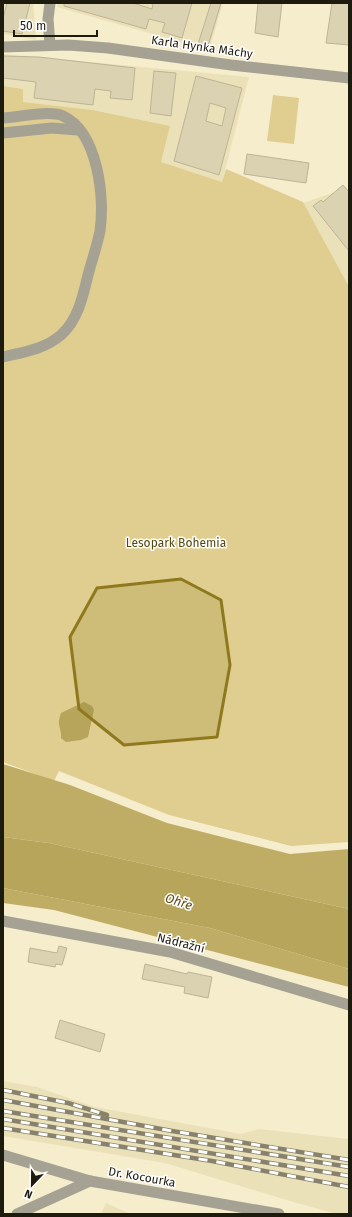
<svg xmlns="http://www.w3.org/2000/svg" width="352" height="1217" viewBox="0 0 352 1217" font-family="'Fira Sans',sans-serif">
<rect width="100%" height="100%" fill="#f6edcc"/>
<g fill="#ebe1b9">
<path d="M 3,3 L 33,3 L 36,40 L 3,34 Z"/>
<path d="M 58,3 L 223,3 L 209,50 L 57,7 Z"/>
<path d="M 3,54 L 249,77 L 222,182 L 160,162 L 169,126 L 93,110 L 22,102 L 23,89 L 3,86 Z"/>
<path d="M 343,185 L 349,192 L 349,324 L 348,285 L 303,203 L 335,192 Z"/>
<path d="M 3,1081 L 37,1087 L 95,1107 L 241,1134 L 259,1129 L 349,1139 L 349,1214 L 337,1214 L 293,1202 L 165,1163 L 3,1136 Z"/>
<path d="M 106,1203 L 131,1214 L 101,1214 Z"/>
</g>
<g fill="#dfce90">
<path d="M 3,86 L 23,89 L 23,102 L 93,110 L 170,126 L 161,162 L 222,182 L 226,169 L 303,202 L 348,285 L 349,842 L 291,846 L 169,815 L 59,771 L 54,781 L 3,762 Z"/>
<path d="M 273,95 L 299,98 L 294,144 L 267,141 Z"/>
</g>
<g fill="#c0ad65">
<path d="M 3,764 L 70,785 L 167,823 L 290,854 L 349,849 L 349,909 L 49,843 L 3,837 Z"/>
<path d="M 3,888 L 210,928 L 349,969 L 349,987 L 54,910 L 3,903 Z"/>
</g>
<g fill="#b7a55c">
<path d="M 84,702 L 92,706 L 94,710 L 88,737 L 81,740 L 66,742 L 61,738 C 62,727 56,727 61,713 Z"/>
<path d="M 3,837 L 49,843 L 349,909 L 349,969 L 210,928 L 3,888 Z"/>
</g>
<g fill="#dad2b1" stroke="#bcb495" fill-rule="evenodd">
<path d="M 7,3 L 30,3 L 22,34 L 3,31 L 3,19 Z"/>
<path d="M 64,3 L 133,3 L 152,9 L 153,3 L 192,3 L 182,38 L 162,32 L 165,23 L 149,19 L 146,29 L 64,6 Z"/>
<path d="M 211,3 L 221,3 L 208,46 L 198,44 Z"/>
<path d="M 258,3 L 282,3 L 278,37 L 255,33 Z"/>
<path d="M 332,3 L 349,3 L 349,45 L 326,43 Z"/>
<path d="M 3,56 L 39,57 L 135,68 L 132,100 L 110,98 L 111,91 L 95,89 L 93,105 L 34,98 L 36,82 L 3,78 Z"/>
<path d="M 154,71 L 176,73 L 171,116 L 150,113 Z"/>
<path d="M 196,76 L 242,88 L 219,175 L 174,161 ZM 210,103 L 226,108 L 222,126 L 206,121 Z"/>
<path d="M 247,154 L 309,163 L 306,183 L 244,174 Z"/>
<path d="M 343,185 L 349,192 L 349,251 L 313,206 L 321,200 L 323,202 Z"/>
<path d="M 59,946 L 67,948 L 62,965 L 56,964 L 55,967 L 28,962 L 30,948 L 57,953 Z"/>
<path d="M 145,964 L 187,974 L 188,972 L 212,977 L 208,998 L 184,993 L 185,987 L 142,979 Z"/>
<path d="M 60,1020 L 105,1034 L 100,1052 L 55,1038 Z"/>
</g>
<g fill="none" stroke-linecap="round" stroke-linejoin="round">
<g stroke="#a5a294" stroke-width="11">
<path d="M 50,3 L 48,19 L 50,45"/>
<path d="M 3,47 L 68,45 L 108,48 L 231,65 L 349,78"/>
<path d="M 3,118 C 19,117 49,110 63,116 C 98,132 105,198 100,231 C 97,246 92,260 88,275 C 83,296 78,320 61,335 C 45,349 24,352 3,357"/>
<path d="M 3,133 L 52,128 L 78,130"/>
<path d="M 3,921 L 170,952 L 349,1005"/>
<path d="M 3,1155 L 90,1181 L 279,1214"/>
<path d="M 17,1214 L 90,1181"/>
</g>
<defs>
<g id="rail">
<path d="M 3,1090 L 68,1103 L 107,1115"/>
<path d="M 3,1100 L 172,1131 L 349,1160"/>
<path d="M 3,1111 L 349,1167"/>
<path d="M 3,1119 L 349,1176"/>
<path d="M 3,1128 L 212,1161 L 349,1187"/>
</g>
</defs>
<use href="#rail" stroke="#88826c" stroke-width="4.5"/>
<use href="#rail" stroke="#fff" stroke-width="3" stroke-dasharray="9" stroke-linecap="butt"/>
</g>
<path fill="#8e791e" fill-opacity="0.2" stroke="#8e791e" stroke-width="3" stroke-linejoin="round" d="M 181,579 L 221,600 L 230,665 L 217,737 L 124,745 L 79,709 L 70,637 L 97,588 Z"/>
<g text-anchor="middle" stroke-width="3" stroke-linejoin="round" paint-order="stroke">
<g font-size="12" fill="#1d1a0e" stroke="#fff">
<text transform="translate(202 47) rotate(8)" y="4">Karla Hynka Máchy</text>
<text transform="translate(181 943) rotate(14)" y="4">Nádražní</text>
<text transform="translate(142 1177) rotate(10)" y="4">Dr. Kocourka</text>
</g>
<g font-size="12" fill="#56480f" stroke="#fff">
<text x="176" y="547">Lesopark Bohemia</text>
</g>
<g font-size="13" font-style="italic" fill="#5e5019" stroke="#fff">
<text transform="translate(179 901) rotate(18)" y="5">Ohře</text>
</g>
</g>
<rect width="352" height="1217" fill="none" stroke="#1d1a0e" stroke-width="8"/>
<g transform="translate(32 1185) rotate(202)" stroke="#ffffff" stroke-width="3" paint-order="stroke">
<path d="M0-3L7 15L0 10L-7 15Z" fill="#1d1a0e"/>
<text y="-6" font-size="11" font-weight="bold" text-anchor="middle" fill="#1d1a0e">N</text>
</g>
<path d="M14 30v6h83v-6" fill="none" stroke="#1d1a0e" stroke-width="2"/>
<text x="20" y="30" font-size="12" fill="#1d1a0e" stroke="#ffffff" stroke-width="3" paint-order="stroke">50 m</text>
</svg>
